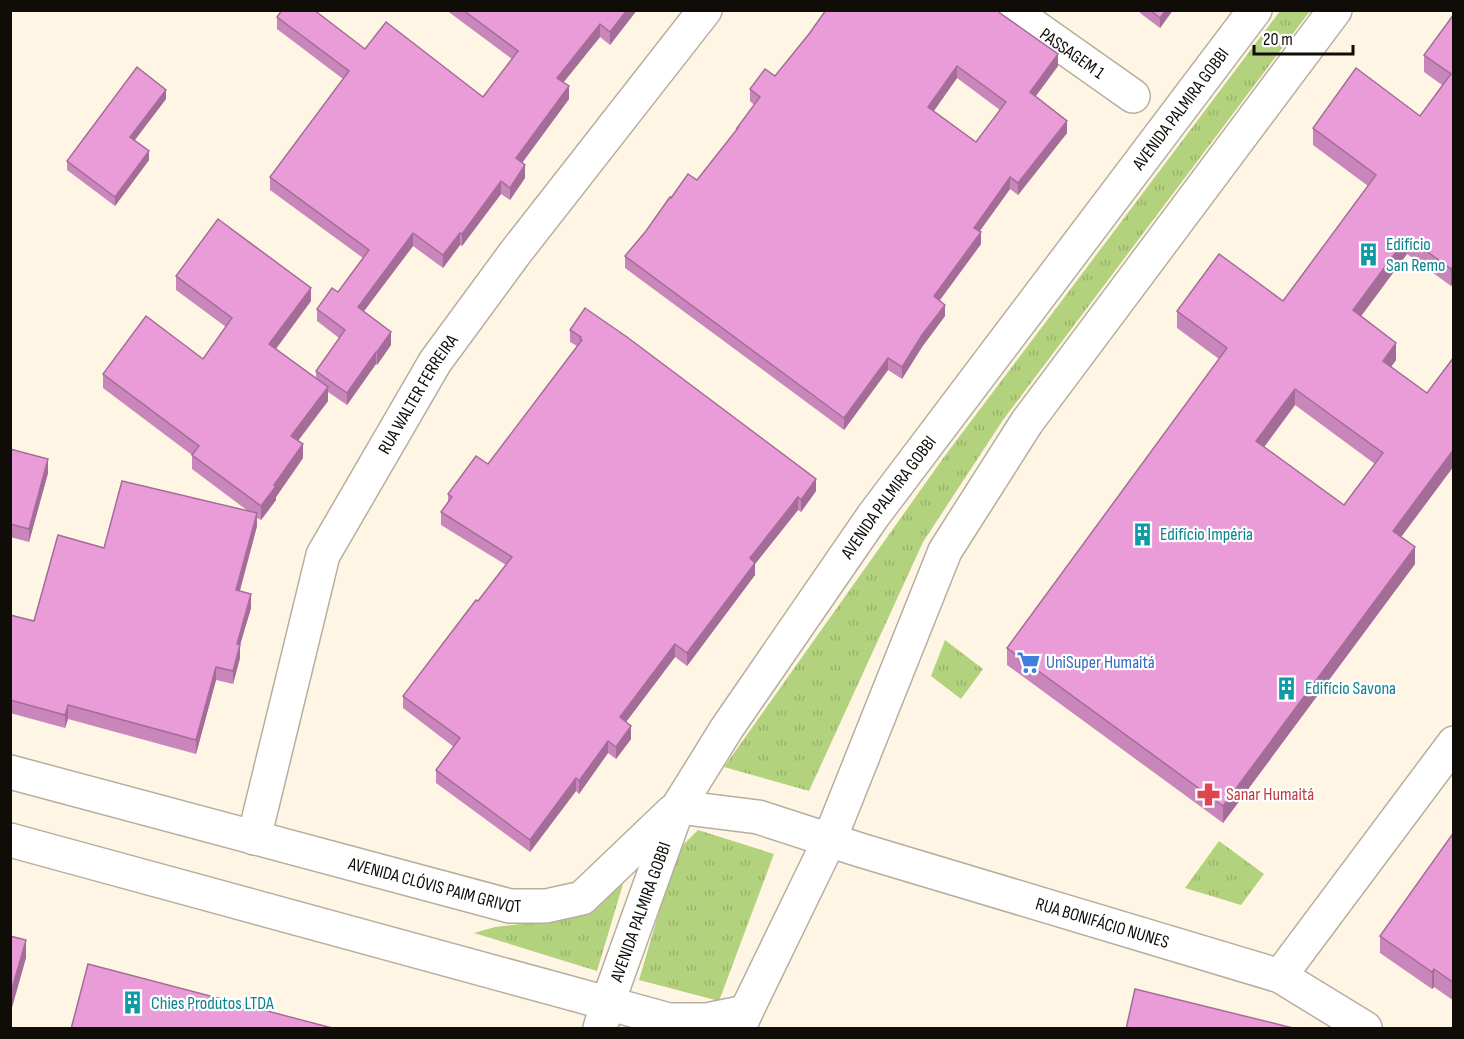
<svg xmlns="http://www.w3.org/2000/svg" width="1464" height="1039" viewBox="0 0 1464 1039" font-family="'Sofia Sans Condensed',sans-serif">
<defs>
<pattern id="grass-tufts" width="24" height="20" patternUnits="userSpaceOnUse" patternTransform="scale(1.5)"><rect width="24" height="20" fill="#b3d27d"/><path d="M3 7l-1-3M5 7V3M7 7l1-3M15 17l-1-3M17 17v-4M19 17l1-3" fill="none" stroke="#99b36b"/></pattern>
</defs>
<rect width="100%" height="100%" fill="#fff5e5"/>
<g fill="url(#grass-tufts)">
<path d="M 1280,11 L 1310,11 L 1003,420 L 923,542 L 809,791 L 724,767 L 944,457 Z"/>
<path d="M 945,640 L 983,669 L 961,699 L 931,676 Z"/>
<path d="M 698,830 L 774,854 L 719,1001 L 639,980 L 677,851 Z"/>
<path d="M 1219,841 L 1264,874 L 1241,905 L 1185,888 Z"/>
<path d="M 623,884 L 597,971 L 474,933 L 495,927 L 576,917 Z"/>
</g>
<g fill="none" stroke-linecap="round" stroke-linejoin="round">
<defs>
<g id="minor">
<path id="s1" d="M 1011,10 L 1133,96"/>
<path id="s2" d="M 10,772 L 510,906 L 546,906 L 582,898 L 672,812"/>
<path id="s3" d="M 678,807 L 758,817 L 860,850 L 1280,976 L 1365,1028"/>
<path id="s4" d="M 254,838 L 323,555 L 435,362 L 515,253 L 705,10"/>
<path d="M 10,840 L 669,1020 L 707,1020 L 746,1012"/>
<path d="M 1280,976 L 1454,743"/>
<path id="s5" d="M 600,1028 L 608,1002 L 678,807 L 727,728 L 873,516 L 1255,10"/>
<path d="M 739,1028 L 746,1012 L 829,841 L 945,551 L 1027,422 L 1335,10"/>
</g>
</defs>
<use href="#minor" stroke="#b7ae9f" stroke-width="36"/>
<use href="#minor" stroke="#fff" stroke-width="33"/>
</g>
<g fill="#c986bb" fill-rule="evenodd">
<path d="M 446,10 L 637,10 L 610,45 L 600,37 L 564,82 L 569,99 L 522,163 L 525,178 L 510,200 L 501,194 L 462,246 L 460,245 L 443,268 L 413,246 L 364,311 L 391,345 L 377,365 L 376,364 L 347,405 L 328,392 L 328,401 L 298,441 L 303,458 L 276,497 L 276,500 L 261,520 L 257,518 L 257,526 L 240,591 L 251,608 L 240,645 L 240,658 L 233,684 L 216,680 L 196,754 L 68,719 L 65,728 L 10,713 L 10,615 L 34,621 L 104,548 L 248,511 L 192,469 L 192,455 L 103,388 L 103,374 L 203,359 L 226,327 L 176,290 L 176,276 L 311,301 L 276,349 L 316,378 L 316,371 L 339,338 L 317,321 L 317,309 L 338,292 L 363,258 L 270,190 L 270,177 L 343,79 L 277,29 L 277,17 L 365,49 L 483,97 L 512,59 Z"/>
<path d="M 1140,10 L 1173,10 L 1160,28 L 1140,13 Z"/>
<path d="M 1000,13 L 1058,66 L 1035,97 L 1067,133 L 1018,195 L 1010,189 L 979,232 L 981,244 L 940,300 L 945,316 L 922,347 L 902,379 L 888,370 L 844,430 L 625,268 L 625,256 L 646,231 L 671,198 L 697,180 L 737,130 L 737,128 L 754,105 L 750,101 L 750,89 L 775,76 ZM 957,78 L 1000,110 L 976,142 L 934,111 Z"/>
<path d="M 1454,14 L 1454,282 L 1451,286 L 1407,254 L 1361,316 L 1396,360 L 1391,367 L 1401,537 L 1415,564 L 1223,823 L 1007,665 L 1007,648 L 1219,359 L 1177,328 L 1177,311 L 1283,301 L 1368,186 L 1313,145 L 1313,128 L 1420,116 L 1442,85 L 1424,72 L 1424,55 ZM 1295,405 L 1375,464 L 1344,505 L 1264,447 Z"/>
<path d="M 166,99 L 135,140 L 149,160 L 115,206 L 67,170 L 67,161 Z"/>
<path d="M 570,330 L 816,491 L 801,512 L 798,510 L 755,564 L 755,575 L 687,666 L 675,657 L 626,722 L 631,739 L 616,759 L 608,753 L 579,794 L 576,791 L 530,852 L 436,783 L 436,770 L 454,747 L 403,708 L 403,696 L 506,565 L 441,525 L 441,512 L 448,501 L 448,494 L 488,464 L 577,346 L 570,342 Z"/>
<path d="M 10,449 L 48,473 L 29,542 L 10,537 Z"/>
<path d="M 1454,832 L 1454,1001 L 1434,987 L 1432,989 L 1380,953 L 1380,936 Z"/>
</g>
<g fill="#a46d98">
<path d="M 627,10 L 637,10 L 610,45 L 610,32 Z"/>
<path d="M 1166,10 L 1173,10 L 1160,28 L 1160,18 Z"/>
<path d="M 600,24 L 600,37 L 557,90 L 557,78 Z"/>
<path d="M 1058,54 L 1058,66 L 1030,104 L 1030,92 Z"/>
<path d="M 957,66 L 957,78 L 928,119 L 928,107 Z"/>
<path d="M 569,86 L 569,99 L 516,171 L 516,158 Z"/>
<path d="M 166,90 L 166,99 L 130,146 L 130,137 Z"/>
<path d="M 1067,121 L 1067,133 L 1018,195 L 1018,183 Z"/>
<path d="M 149,151 L 149,160 L 115,206 L 115,197 Z"/>
<path d="M 525,165 L 525,178 L 510,200 L 510,188 Z"/>
<path d="M 1010,177 L 1010,189 L 974,239 L 974,228 Z"/>
<path d="M 501,181 L 501,194 L 462,246 L 462,234 Z"/>
<path d="M 981,232 L 981,244 L 934,308 L 934,296 Z"/>
<path d="M 413,233 L 413,246 L 358,319 L 358,307 Z"/>
<path d="M 460,233 L 460,245 L 443,268 L 443,255 Z"/>
<path d="M 1407,237 L 1407,254 L 1353,327 L 1353,310 Z"/>
<path d="M 1454,265 L 1454,282 L 1451,286 L 1451,269 Z"/>
<path d="M 311,288 L 311,301 L 269,358 L 269,344 Z"/>
<path d="M 945,305 L 945,316 L 922,347 L 902,379 L 902,367 L 922,335 Z"/>
<path d="M 391,332 L 391,345 L 377,365 L 377,352 Z"/>
<path d="M 1396,343 L 1396,360 L 1383,378 L 1383,361 Z"/>
<path d="M 376,352 L 376,364 L 347,405 L 347,393 Z"/>
<path d="M 888,358 L 888,370 L 844,430 L 844,418 Z"/>
<path d="M 328,387 L 328,401 L 291,450 L 291,436 Z"/>
<path d="M 1295,389 L 1295,405 L 1256,458 L 1256,441 Z"/>
<path d="M 303,444 L 303,458 L 276,497 L 276,500 L 261,520 L 261,506 L 274,485 Z"/>
<path d="M 1454,449 L 1454,466 L 1393,548 L 1393,531 Z"/>
<path d="M 48,459 L 48,473 L 29,542 L 29,529 Z"/>
<path d="M 816,479 L 816,491 L 801,512 L 801,500 Z"/>
<path d="M 798,497 L 798,510 L 755,564 L 755,575 L 687,666 L 687,653 L 750,558 Z"/>
<path d="M 257,513 L 257,526 L 236,604 L 236,590 Z"/>
<path d="M 1415,547 L 1415,564 L 1223,823 L 1223,806 Z"/>
<path d="M 251,594 L 251,608 L 240,645 L 240,658 L 233,684 L 233,671 L 237,644 Z"/>
<path d="M 675,644 L 675,657 L 620,730 L 620,717 Z"/>
<path d="M 216,667 L 216,680 L 196,754 L 196,740 Z"/>
<path d="M 68,705 L 68,719 L 65,728 L 65,715 Z"/>
<path d="M 631,726 L 631,739 L 616,759 L 616,747 Z"/>
<path d="M 608,741 L 608,753 L 579,794 L 579,781 Z"/>
<path d="M 576,778 L 576,791 L 530,852 L 530,840 Z"/>
<path d="M 26,940 L 26,958 L 10,1015 L 10,996 Z"/>
<path d="M 1434,969 L 1434,987 L 1432,989 L 1432,972 Z"/>
</g>
<g fill="#ea9cd9" stroke="#a46d98" stroke-width="1.5" fill-rule="evenodd">
<path d="M 282,10 L 314,10 L 365,49 L 386,22 L 483,97 L 518,51 L 463,10 L 627,10 L 610,32 L 600,24 L 557,78 L 569,86 L 516,158 L 525,165 L 510,188 L 501,181 L 462,234 L 460,233 L 443,255 L 413,233 L 358,307 L 391,332 L 377,352 L 376,352 L 347,393 L 316,371 L 345,330 L 317,309 L 332,288 L 338,292 L 369,250 L 270,177 L 349,71 L 277,17 Z"/>
<path d="M 826,10 L 998,10 L 1000,13 L 1058,54 L 1030,92 L 1067,121 L 1018,183 L 1010,177 L 974,228 L 981,232 L 934,296 L 945,305 L 922,335 L 902,367 L 888,358 L 844,418 L 625,256 L 646,231 L 670,197 L 671,198 L 688,174 L 697,180 L 738,128 L 737,128 L 760,97 L 750,89 L 765,69 L 775,76 L 809,34 ZM 957,66 L 1006,102 L 976,142 L 928,107 Z"/>
<path d="M 1150,10 L 1166,10 L 1160,18 Z"/>
<path d="M 1454,14 L 1454,265 L 1451,269 L 1407,237 L 1353,310 L 1396,343 L 1383,361 L 1427,393 L 1454,357 L 1454,449 L 1393,531 L 1415,547 L 1223,806 L 1007,648 L 1227,348 L 1177,311 L 1219,254 L 1283,301 L 1376,175 L 1313,128 L 1356,68 L 1420,116 L 1451,74 L 1424,55 ZM 1295,389 L 1383,453 L 1344,505 L 1256,441 Z"/>
<path d="M 137,67 L 166,90 L 130,137 L 149,151 L 115,197 L 67,161 Z"/>
<path d="M 218,219 L 311,288 L 269,344 L 328,387 L 291,436 L 303,444 L 274,485 L 276,486 L 261,506 L 192,455 L 199,446 L 103,374 L 146,316 L 203,359 L 232,318 L 176,276 Z"/>
<path d="M 585,308 L 627,337 L 816,479 L 801,500 L 798,497 L 750,558 L 755,563 L 687,653 L 675,644 L 620,717 L 631,726 L 616,747 L 608,741 L 579,781 L 576,778 L 530,840 L 436,770 L 460,738 L 403,696 L 476,600 L 478,601 L 512,557 L 441,512 L 452,497 L 448,494 L 476,456 L 488,464 L 582,340 L 580,339 L 581,337 L 570,330 Z"/>
<path d="M 10,449 L 48,459 L 29,529 L 10,524 Z"/>
<path d="M 122,481 L 257,513 L 236,590 L 251,594 L 237,644 L 240,645 L 233,671 L 216,667 L 196,740 L 68,705 L 65,715 L 10,700 L 10,615 L 34,621 L 58,535 L 104,548 Z"/>
<path d="M 1454,832 L 1454,983 L 1434,969 L 1432,972 L 1380,936 Z"/>
<path d="M 10,936 L 26,940 L 10,996 Z"/>
<path d="M 88,964 L 336,1029 L 71,1029 Z"/>
<path d="M 1135,989 L 1297,1029 L 1126,1029 Z"/>
</g>
<defs>
<symbol id="building-bare" viewBox="-9 -9 18 18"><path d="M-4-6H4V6H1V3H-1V6H-4ZM-2.5-4.3h1.7v1.8h-1.7ZM.8-4.3h1.7v1.8H.8ZM-2.5-1h1.7V.8h-1.7ZM.8-1h1.7V.8H.8Z" fill="#0f9aa8" stroke="#fff" stroke-width="2.5" paint-order="stroke"/></symbol>
<symbol id="supermarket-bare" viewBox="-9 -9 18 18"><path d="M-6-5.5h2.5l.6 2H6L4.5 2H-2.5L-4.4-4H-6ZM-1.5 3.2a1.3 1.3 0 1 0 .1 0ZM3 3.2a1.3 1.3 0 1 0 .1 0Z" fill="#3f7fe0" stroke="#fff" stroke-width="2.5" paint-order="stroke"/></symbol>
<symbol id="pharmacy-bare" viewBox="-9 -9 18 18"><path d="M-2-6h4v4h4v4h-4v4h-4v-4h-4v-4h4Z" fill="#e0444e" stroke="#fff" stroke-width="2.5" paint-order="stroke"/></symbol>
</defs>
<g fill-rule="evenodd">
<use href="#building-bare" x="1352" y="238" width="33" height="33"/>
<use href="#building-bare" x="1126" y="518" width="33" height="33"/>
<use href="#supermarket-bare" x="1012" y="646" width="33" height="33"/>
<use href="#building-bare" x="1270" y="672" width="33" height="33"/>
<use href="#pharmacy-bare" x="1192" y="778" width="33" height="33"/>
<use href="#building-bare" x="116" y="986" width="33" height="33"/>
</g>
<g text-anchor="middle" stroke-width="4.5" stroke-linejoin="round" paint-order="stroke">
<g font-size="18" fill="#100d08" stroke="#fff">
<text dy="6" stroke="none"><textPath href="#s1" startOffset="75">PASSAGEM 1</textPath></text>
<text dy="6" stroke="none"><textPath href="#s5" startOffset="1095">AVENIDA PALMIRA GOBBI</textPath></text>
<text dy="6" stroke="none"><textPath href="#s4" startOffset="478">RUA WALTER FERREIRA</textPath></text>
<text dy="6" stroke="none"><textPath href="#s5" startOffset="609">AVENIDA PALMIRA GOBBI</textPath></text>
<text dy="6" stroke="none"><textPath href="#s2" startOffset="440">AVENIDA CLÓVIS PAIM GRIVOT</textPath></text>
<text dy="6" stroke="none"><textPath href="#s5" startOffset="123">AVENIDA PALMIRA GOBBI</textPath></text>
<text dy="6" stroke="none"><textPath href="#s3" startOffset="441">RUA BONIFÁCIO NUNES</textPath></text>
</g>
<g font-size="18" fill="#0d838f" stroke="#fff" text-anchor="start">
<text x="1386" y="250">Edifício<tspan x="1386" dy="21">San Remo</tspan></text>
<text x="1160" y="540">Edifício Impéria</text>
<text x="1305" y="694">Edifício Savona</text>
<text x="151" y="1009">Chies Produtos LTDA</text>
</g>
<g font-size="18" fill="#366cbe" stroke="#fff" text-anchor="start">
<text x="1046" y="668">UniSuper Humaitá</text>
</g>
<g font-size="18" fill="#be3a42" stroke="#fff" text-anchor="start">
<text x="1226" y="800">Sanar Humaitá</text>
</g>
</g>
<rect width="1464" height="1039" fill="none" stroke="#100d08" stroke-width="24"/>
<path d="M1254 45v9h99v-9" fill="none" stroke="#100d08" stroke-width="3"/>
<text x="1263" y="45" font-size="18" fill="#100d08" stroke="#ffffff" stroke-width="4.5" paint-order="stroke">20 m</text>
</svg>
